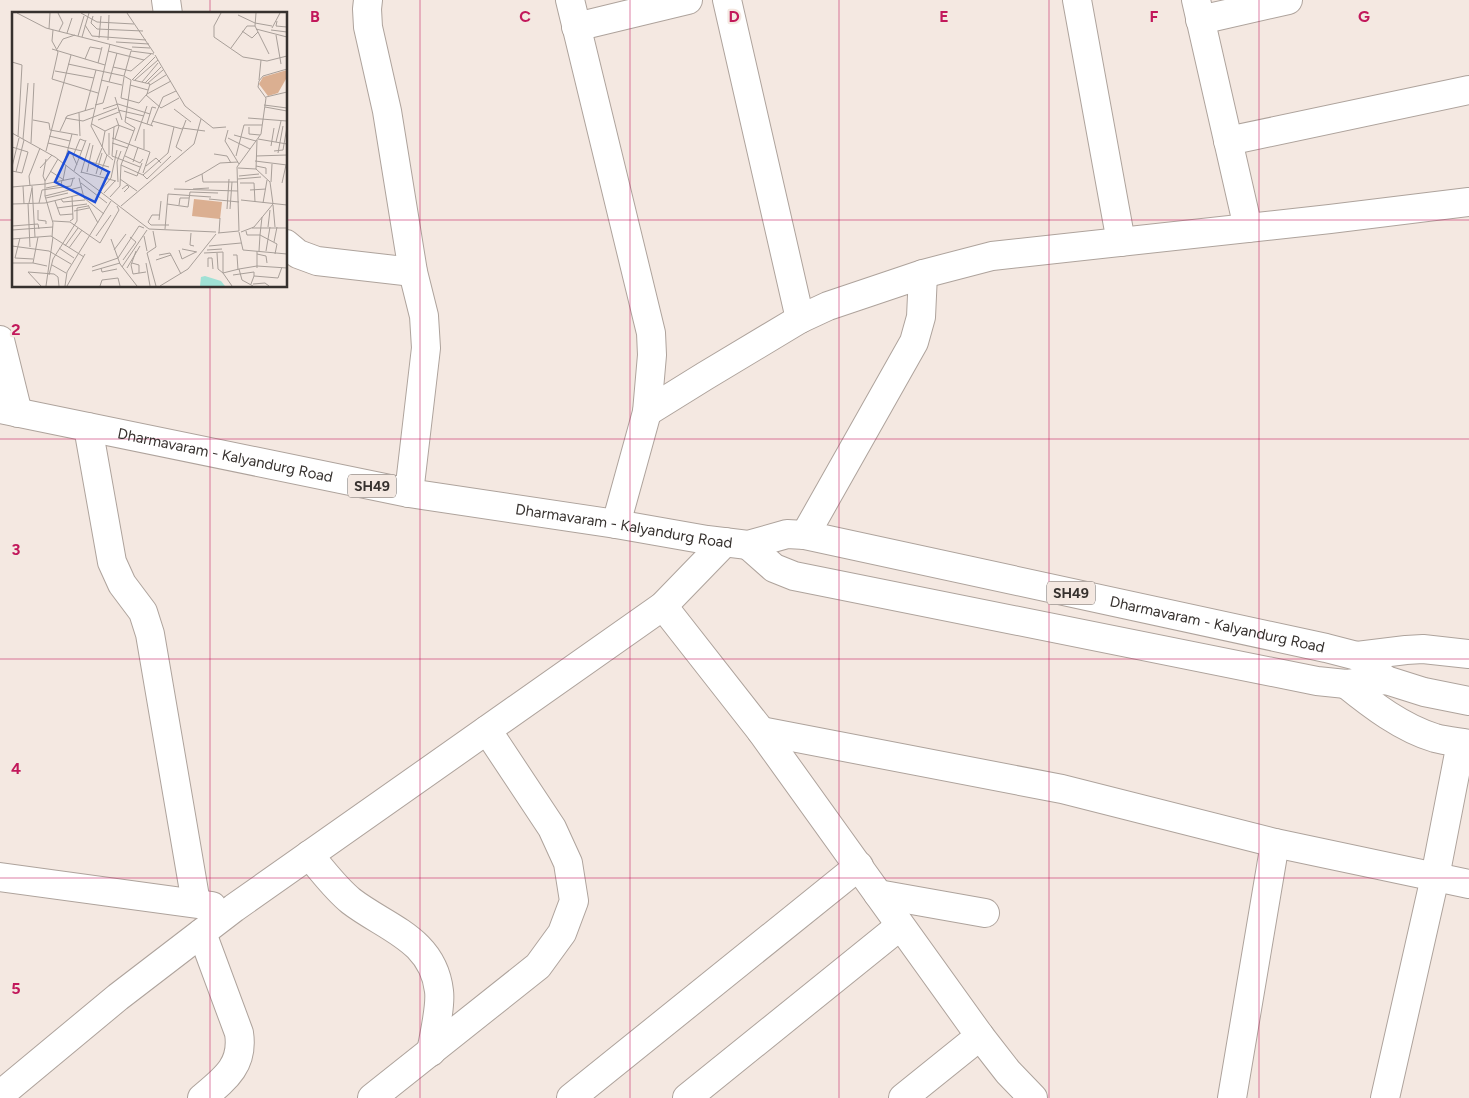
<svg xmlns="http://www.w3.org/2000/svg" width="1469" height="1098" viewBox="0 0 1469 1098" font-family="Figtree,sans-serif">
<rect width="100%" height="100%" fill="#f4e8e1"/>
<g fill="none" stroke-linecap="round" stroke-linejoin="round">
<defs>
<g id="minor">
<path d="M 166,0 L 168,14"/>
<path d="M 368,0 L 367,9 L 368,27 L 387,111 L 413,272 L 424,316 L 426,348 L 409,493"/>
<path d="M 570,0 L 651,333 L 652,355 L 647,412 L 616,524"/>
<path d="M 727,0 L 800,319"/>
<path d="M 1077,0 L 1121,242"/>
<path d="M 1196,0 L 1248,228"/>
<path d="M 1200,20 L 1288,0"/>
<path d="M 576,27 L 688,0"/>
<path d="M 1228,141 L 1469,90"/>
<path d="M 286,244 L 298,254 L 317,261 L 413,272"/>
<path d="M 0,340 L 18,413"/>
<path d="M 647,412 L 705,376 L 800,319 L 828,306 L 923,274 L 992,256 L 1330,219 L 1469,202"/>
<path d="M 88,427 L 112,562 L 122,584 L 143,612 L 150,634 L 196,903"/>
<path d="M 805,535 L 914,342 L 921,317 L 923,274"/>
<path d="M 663,606 L 761,731 L 980,1036 L 1008,1072 L 1033,1098"/>
<path d="M 1357,656 L 1406,650 L 1423,649 L 1469,654"/>
<path d="M 1346,684 C 1372,705 1402,728 1435,738 C 1446,741 1458,742 1469,744"/>
<path d="M 761,731 L 1062,789 L 1275,843 L 1469,884"/>
<path d="M 309,855 C 323,871 335,888 351,901 C 386,928 433,939 439,991 C 441,1006 434,1036 431,1052"/>
<path d="M 0,877 L 212,906"/>
<path d="M 878,894 L 985,913"/>
<path d="M 0,1095 L 118,997 L 234,908 L 663,606 L 725,542"/>
<path d="M 202,1098 C 225,1079 244,1065 239,1033 L 202,933"/>
<path d="M 372,1098 L 538,966 L 562,933 L 574,901 L 568,863 L 552,828 L 487,730"/>
<path d="M 571,1098 L 859,866"/>
<path d="M 687,1098 L 900,926"/>
<path d="M 903,1098 L 980,1036"/>
<path d="M 1232,1098 L 1275,843"/>
<path d="M 1385,1098 L 1435,877 L 1461,743"/>
</g>
<g id="primary">
<path id="s1" d="M 0,409 L 409,493 L 616,524 L 707,540 L 748,545 L 787,534 L 805,535 L 1326,648 L 1357,656 L 1386,680 L 1424,692 L 1469,701"/>
<path d="M 748,545 L 774,568 L 794,576 L 1317,681 L 1346,684 L 1386,680"/>
</g>
</defs>
<use href="#minor" stroke="#aea39c" stroke-width="30"/>
<use href="#primary" stroke="#aea39c" stroke-width="30"/>
<use href="#minor" stroke="#fff" stroke-width="28"/>
<use href="#primary" stroke="#fff" stroke-width="28"/>
</g>
<path fill="none" stroke="#c2185b" stroke-width="1" stroke-opacity="0.55" d="M 210,0 L 210,14M 420,0 L 420,1098M 630,0 L 630,1098M 839,0 L 839,1098M 1049,0 L 1049,1098M 1259,0 L 1259,1098M 0,220 L 14,220M 286,220 L 1469,220M 210,286 L 210,1098M 0,439 L 1469,439M 0,659 L 1469,659M 0,878 L 1469,878"/>
<g text-anchor="middle" stroke-width="4.5" stroke-linejoin="round" paint-order="stroke">
<g fill="#f4e8e1" stroke="#6f6864" stroke-width="1">
<rect x="348" y="474.5" width="48" height="23" rx="4"/>
<rect x="1047" y="581.5" width="48" height="23" rx="4"/>
</g>
<g font-size="14" font-weight="bold" fill="#36312e">
<text x="372" y="491">SH49</text>
<text x="1071" y="598">SH49</text>
</g>
<g font-size="15" fill="#36312e" stroke="#f4e8e1">
<text dy="5" stroke="none"><textPath href="#s1" startOffset="230">Dharmavaram - Kalyandurg Road</textPath></text>
<text dy="5" stroke="none"><textPath href="#s1" startOffset="635">Dharmavaram - Kalyandurg Road</textPath></text>
<text dy="5" stroke="none"><textPath href="#s1" startOffset="1241">Dharmavaram - Kalyandurg Road</textPath></text>
</g>
</g>
<g transform="translate(12 12)">
<rect width="275" height="275" fill="#f4e8e1"/>
<path d="M 275,58 L 274,67 L 266,81 L 256,84 L 247,72 L 251,65 ZM 182,187 L 210,190 L 208,207 L 180,204 Z" fill="#dbaf91"/>
<path d="M 193,264 L 209,269 L 213,274 L 188,274 L 189,265 Z" fill="#a0e1d5"/>
<path fill="none" stroke="#a89f99" stroke-width="1" d="M 5,1 L 34,16 L 120,38M 46,1 L 51,11 L 47,19M 69,1 L 85,10 L 122,12M 115,1 L 142,41M 209,1 L 202,14 L 202,25 L 231,45 L 255,49 L 275,44M 244,1 L 243,14 L 257,42M 226,3 L 243,11 L 260,14M 81,4 L 79,11 L 85,17 L 131,19M 265,9 L 264,14 L 275,15M 73,13 L 80,24 L 134,28M 260,16 L 268,1M 37,17 L 38,1M 244,17 L 275,25M 41,18 L 40,29 L 46,40 L 40,67 L 86,81M 259,18 L 275,20M 230,19 L 240,26 L 246,20M 55,21 L 60,6M 264,23 L 269,52M 66,24 L 72,4M 70,25 L 77,1M 87,26 L 89,4M 96,28 L 97,3M 104,30 L 137,32M 98,32 L 79,114 L 94,142 L 101,148M 120,35 L 138,36M 219,36 L 235,14 L 243,14M 40,37 L 93,53M 45,37 L 51,27 L 63,23M 96,39 L 132,48 L 139,42M 143,43 L 173,94 L 201,116 L 214,115M 73,47 L 78,35 L 89,37M 0,50 L 10,53 L 6,125M 86,51 L 90,35M 56,52 L 84,58 L 73,99M 101,55 L 119,59 L 132,48M 84,58 L 112,64M 43,59 L 82,66M 112,65 L 109,86 L 127,91 L 135,82 L 159,69M 89,68 L 110,73M 120,68 L 143,45M 121,68 L 138,72 L 135,82M 123,68 L 146,48M 247,68 L 249,48M 97,70 L 105,41M 130,70 L 146,51M 133,71 L 149,55M 136,71 L 151,58M 118,73 L 136,78M 138,73 L 154,63M 134,83 L 149,96 L 167,86M 103,85 L 110,108M 254,85 L 275,80M 83,93 L 91,91 L 96,74M 252,93 L 275,96M 253,95 L 275,99M 91,97 L 106,92 L 138,102M 162,97 L 179,110M 106,98 L 132,104M 67,101 L 68,124M 114,105 L 141,114M 53,106 L 71,109 L 105,96M 236,106 L 275,109M 21,108 L 37,111 L 38,118 L 66,123M 86,108 L 107,100M 140,109 L 170,117M 80,112 L 93,119 L 90,135M 135,112 L 140,95 L 144,96M 139,113 L 151,85 L 164,79M 102,115 L 100,144 L 128,155M 237,115 L 237,122 L 248,123M 170,116 L 193,119M 216,118 L 213,129 L 227,152M 48,119 L 55,104 L 82,96M 93,119 L 106,113 L 122,119M 0,121 L 43,145 L 137,217 L 204,220M 222,123 L 244,129M 37,124 L 58,129M 100,126 L 138,140 L 131,161M 216,126 L 238,137M 11,127 L 16,71M 103,127 L 107,114 L 104,106M 246,127 L 275,132M 245,128 L 244,157 L 258,170 L 261,192M 123,129 L 135,94M 264,130 L 269,109M 19,131 L 22,71M 36,131 L 70,139M 100,131 L 116,136M 259,134 L 262,116M 0,135 L 16,140 L 10,161 L 0,159M 132,137 L 132,117M 34,139 L 59,43M 170,139 L 164,135 L 174,108M 262,139 L 271,138 L 275,115M 266,141 L 271,114M 202,142 L 215,144 L 219,151M 97,143 L 97,121M 113,144 L 128,151 L 131,147M 224,144 L 232,113 L 250,113M 244,144 L 275,143M 75,149 L 97,155M 243,149 L 275,153M 121,150 L 126,135M 84,151 L 90,136M 52,152 L 60,122M 65,153 L 61,144 L 68,127 L 73,129M 109,153 L 131,163 L 156,141 L 162,115M 134,154 L 144,146 L 149,151M 244,154 L 254,156 L 254,162M 0,155 L 7,126M 28,156 L 40,143M 226,156 L 244,157M 38,159 L 52,168M 62,159 L 74,128M 112,159 L 125,164 L 130,151M 4,160 L 12,128M 69,160 L 104,169M 75,160 L 81,133M 69,161 L 78,131M 84,162 L 90,141M 88,163 L 95,143M 131,163 L 135,167 L 159,144M 227,164 L 247,162M 67,166 L 72,186 L 92,202M 108,167 L 125,179M 226,167 L 249,165M 51,168 L 54,153M 33,169 L 31,164 L 34,147M 106,170 L 105,150 L 109,139M 173,170 L 190,162M 225,170 L 191,170 L 190,162 L 208,151 L 226,150M 259,170 L 260,152M 69,171 L 95,191M 228,171 L 242,171 L 243,190M 270,171 L 274,153M 33,172 L 63,166M 11,174 L 12,192M 18,174 L 17,164 L 28,136M 20,174 L 23,225M 0,175 L 33,172M 34,176 L 49,173 L 50,168M 110,177 L 115,173 L 117,175 L 112,180M 162,177 L 226,179M 181,177 L 197,176M 89,178 L 99,166 L 105,138M 238,178 L 254,177M 92,181 L 103,169M 33,184 L 69,175M 98,185 L 108,174 L 109,153 L 123,116 L 113,110 L 119,68 L 112,64 L 119,39 L 142,42M 34,186 L 56,181M 49,187 L 51,190 L 73,188M 197,187 L 227,190M 229,188 L 275,193M 43,189 L 48,203 L 61,202M 16,191 L 18,235M 17,191 L 20,176M 27,191 L 30,178 L 59,174 L 61,167M 251,191 L 255,168M 0,192 L 33,191 L 70,182M 155,192 L 176,195 L 178,180 L 206,181M 76,193 L 86,211M 167,193 L 168,186 L 177,186M 261,193 L 263,215M 109,194 L 182,132 L 189,107M 45,196 L 75,192M 215,197 L 217,167M 218,197 L 220,170M 26,198 L 26,208 L 34,209 L 34,212M 62,199 L 77,196M 148,203 L 140,203 L 136,210 L 139,213 L 157,213M 250,205 L 248,223 L 265,232 L 263,242M 147,208 L 149,189M 41,209 L 58,210 L 88,231 L 107,198 L 105,194M 58,209 L 61,207 L 60,184M 0,214 L 26,212 L 27,217M 256,215 L 258,198M 240,216 L 275,216M 153,217 L 156,182 L 199,185M 0,218 L 41,215M 141,219 L 144,235 L 135,241 L 144,274M 234,219 L 235,223 L 248,223M 227,220 L 231,238 L 275,242M 229,220 L 242,215 L 261,192M 179,221 L 178,233 L 182,234M 206,221 L 227,219 L 225,155 L 249,122 L 254,86 L 246,75 L 247,69 L 251,64 L 275,57M 207,221 L 208,206M 84,224 L 99,203M 132,224 L 135,239M 26,225 L 21,251 L 35,254M 40,225 L 41,211 L 33,184 L 33,169 L 46,147M 8,226 L 3,246 L 21,247M 0,227 L 39,224 L 72,245M 99,227 L 108,252 L 125,274M 262,230 L 265,215M 0,234 L 37,239M 53,234 L 66,216M 197,234 L 229,231M 47,236 L 62,246M 57,236 L 70,218M 170,237 L 185,240M 102,238 L 114,222M 167,238 L 170,247 L 184,240M 195,238 L 210,237M 37,239 L 59,252M 124,239 L 119,253 L 121,262 L 134,260M 247,239 L 248,223M 254,239 L 258,215M 192,241 L 211,240 L 211,261 L 227,257 L 230,268 L 241,274M 205,241 L 206,257 L 211,261M 245,242 L 254,244 L 255,251M 147,243 L 158,241 L 169,262M 221,243 L 225,243 L 226,258M 106,246 L 127,214 L 132,216M 111,248 L 124,230 L 118,225M 144,248 L 159,243M 0,251 L 21,251M 120,251 L 127,253 L 127,261M 134,251 L 138,274M 40,253 L 54,261M 80,255 L 106,246M 110,255 L 135,218M 196,255 L 196,246 L 200,246 L 201,257M 89,256 L 90,260 L 105,257M 115,256 L 128,234M 245,256 L 245,239M 227,257 L 245,254 L 275,256M 80,259 L 108,251M 211,261 L 220,274M 37,263 L 41,247 L 65,209 L 65,196 L 76,194M 221,263 L 242,260 L 242,264M 239,272 L 242,264 L 266,266 L 270,255M 241,272 L 253,271 L 257,274M 29,274 L 16,260 L 42,262 L 46,265 L 47,274M 34,274 L 41,225M 53,274 L 55,260 L 99,189M 55,274 L 73,242M 88,274 L 90,268 L 106,266 L 108,274M 148,274 L 176,257 L 204,222"/>
<path fill="#1d4ed8" fill-opacity="0.15" stroke="#1d4ed8" stroke-width="2.5" d="M 57,140 L 97,160 L 83,190 L 43,170 Z"/>
<rect width="275" height="275" fill="none" stroke="#36312e" stroke-width="2.5"/>
</g>
<g font-size="16" text-anchor="middle" font-weight="bold" fill="#c2185b" stroke="#f4e8e1" stroke-width="4.5" stroke-linejoin="round" paint-order="stroke">
<text x="315" y="22">B</text>
<text x="525" y="22">C</text>
<text x="734" y="22">D</text>
<text x="944" y="22">E</text>
<text x="1154" y="22">F</text>
<text x="1364" y="22">G</text>
<text x="16" y="335">2</text>
<text x="16" y="555">3</text>
<text x="16" y="774">4</text>
<text x="16" y="994">5</text>
</g>
</svg>
